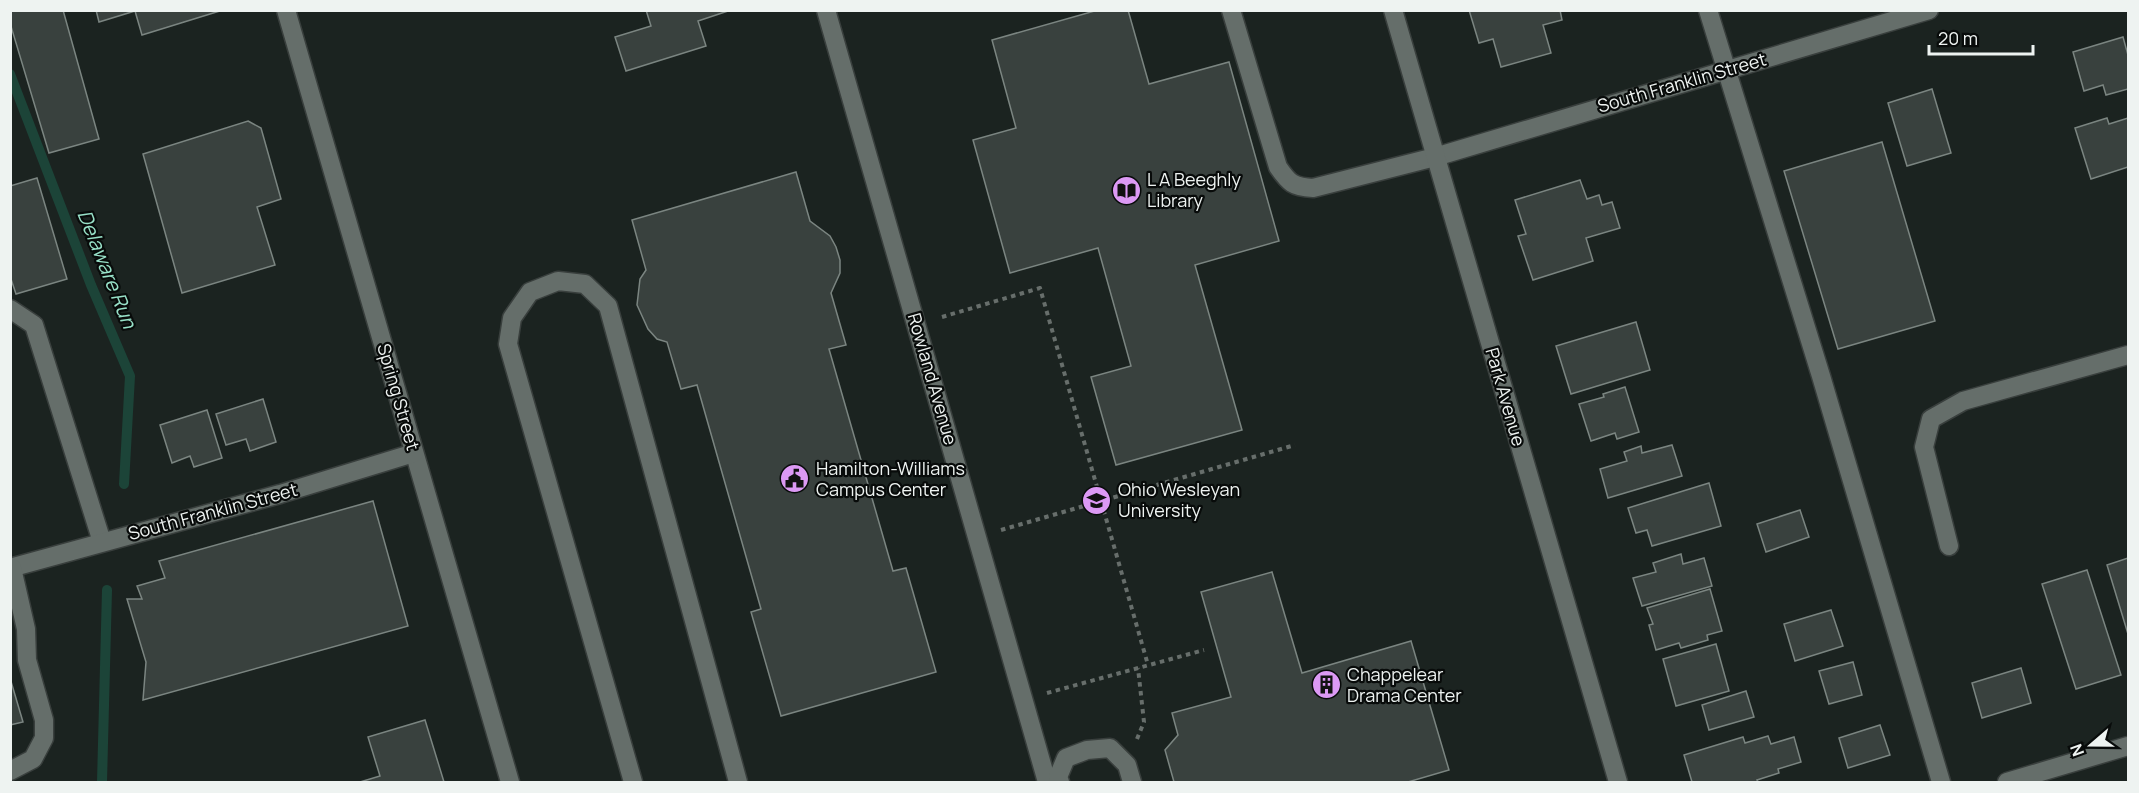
<svg xmlns="http://www.w3.org/2000/svg" width="2139" height="793" viewBox="0 0 2139 793" font-family="Manrope,sans-serif">
<rect width="100%" height="100%" fill="#1b2320"/>
<g fill="none" stroke-linecap="round" stroke-linejoin="round">
<g stroke="#1c4438" stroke-width="10">
<path d="M 10,74 L 91,285 L 130,376 L 124,484"/>
<path d="M 102,782 L 107,590"/>
</g>
</g>
<g fill="#39413e" stroke="#7b8581" stroke-width="1.5">
<path d="M 10,10 L 63,10 L 99,139 L 49,153 L 10,23 Z"/>
<path d="M 96,10 L 223,10 L 142,35 L 135,11 L 99,22 Z"/>
<path d="M 646,10 L 731,10 L 698,21 L 706,46 L 626,71 L 615,37 L 651,26 Z"/>
<path d="M 1098,10 L 1128,10 L 1149,84 L 1229,62 L 1279,241 L 1195,265 L 1242,430 L 1116,465 L 1091,377 L 1131,366 L 1098,248 L 1010,273 L 973,140 L 1016,128 L 992,40 Z"/>
<path d="M 1469,10 L 1560,10 L 1562,20 L 1543,25 L 1551,53 L 1501,67 L 1493,39 L 1479,43 Z"/>
<path d="M 2123,37 L 2128,55 L 2128,89 L 2106,95 L 2103,85 L 2084,91 L 2073,52 Z"/>
<path d="M 1932,89 L 1951,153 L 1907,166 L 1888,103 Z"/>
<path d="M 2107,118 L 2109,124 L 2128,118 L 2128,167 L 2091,179 L 2075,128 Z"/>
<path d="M 248,121 L 261,128 L 281,199 L 257,207 L 275,265 L 182,293 L 143,154 Z"/>
<path d="M 1882,142 L 1935,321 L 1838,349 L 1784,171 Z"/>
<path d="M 796,172 L 810,221 L 830,236 L 836,247 L 840,260 L 840,273 L 831,293 L 846,345 L 829,349 L 893,571 L 906,568 L 936,672 L 781,716 L 751,612 L 761,609 L 697,385 L 681,389 L 667,342 L 657,339 L 648,329 L 637,305 L 640,279 L 646,270 L 632,220 Z"/>
<path d="M 37,178 L 67,279 L 16,294 L 10,276 L 10,186 Z"/>
<path d="M 1580,180 L 1587,199 L 1599,195 L 1602,205 L 1612,202 L 1620,228 L 1586,238 L 1593,261 L 1533,280 L 1518,236 L 1526,234 L 1515,200 Z"/>
<path d="M 1636,322 L 1650,370 L 1571,394 L 1556,346 Z"/>
<path d="M 1625,387 L 1639,432 L 1617,439 L 1615,433 L 1591,441 L 1579,404 L 1604,397 L 1603,394 Z"/>
<path d="M 263,399 L 276,442 L 250,451 L 246,439 L 226,445 L 216,414 Z"/>
<path d="M 207,410 L 222,458 L 194,467 L 190,456 L 172,463 L 160,425 Z"/>
<path d="M 1672,445 L 1682,476 L 1608,498 L 1600,469 L 1627,461 L 1624,452 L 1641,446 L 1642,453 Z"/>
<path d="M 1709,483 L 1721,526 L 1652,546 L 1647,530 L 1636,533 L 1628,508 Z"/>
<path d="M 373,501 L 408,626 L 143,700 L 146,662 L 127,599 L 142,599 L 137,586 L 165,578 L 159,561 Z"/>
<path d="M 1800,510 L 1809,537 L 1766,552 L 1757,524 Z"/>
<path d="M 1681,554 L 1683,564 L 1704,558 L 1712,586 L 1642,606 L 1633,578 L 1656,572 L 1653,563 Z"/>
<path d="M 2128,558 L 2128,634 L 2107,565 Z"/>
<path d="M 2087,570 L 2121,675 L 2076,689 L 2042,584 Z"/>
<path d="M 1272,572 L 1302,673 L 1411,641 L 1449,770 L 1408,782 L 1174,782 L 1165,750 L 1178,735 L 1172,713 L 1231,697 L 1201,592 Z"/>
<path d="M 1710,589 L 1722,631 L 1707,635 L 1708,640 L 1681,648 L 1679,643 L 1656,650 L 1649,625 L 1653,624 L 1647,608 Z"/>
<path d="M 1831,610 L 1843,646 L 1795,661 L 1784,624 Z"/>
<path d="M 1716,644 L 1729,691 L 1676,706 L 1663,659 Z"/>
<path d="M 1853,662 L 1862,695 L 1829,704 L 1819,671 Z"/>
<path d="M 2021,668 L 2031,703 L 1982,718 L 1972,683 Z"/>
<path d="M 10,678 L 23,722 L 10,725 Z"/>
<path d="M 1746,691 L 1754,717 L 1709,730 L 1702,705 Z"/>
<path d="M 425,720 L 444,782 L 360,782 L 380,776 L 368,737 Z"/>
<path d="M 1880,725 L 1890,755 L 1848,768 L 1839,738 Z"/>
<path d="M 1768,736 L 1771,744 L 1794,737 L 1801,762 L 1778,769 L 1779,773 L 1757,780 L 1758,782 L 1692,782 L 1684,755 L 1743,737 L 1745,743 Z"/>
</g>
<g fill="none" stroke-linecap="round" stroke-linejoin="round">
<defs>
<g id="minor">
<path d="M 286,10 L 510,782"/>
<path d="M 826,10 L 1047,782"/>
<path d="M 1231,10 L 1278,167 C 1289,183 1293,187 1313,188 L 1435,157 L 1929,10"/>
<path d="M 1393,10 L 1618,782"/>
<path d="M 1708,10 L 1821,376 L 1941,782"/>
<path d="M 10,309 L 34,325 L 102,542"/>
<path d="M 1949,546 L 1924,447 L 1931,419 L 1963,401 L 2128,355"/>
<path d="M 10,568 L 280,494 L 414,453"/>
<path d="M 10,771 L 33,759 L 44,738 L 44,720 L 27,660 L 26,629 L 12,568"/>
<path d="M 633,782 L 508,344 L 512,318 L 530,292 L 558,281 L 585,284 L 608,306 L 738,782"/>
<path d="M 1060,782 L 1058,777 L 1066,758 L 1087,750 L 1110,748 L 1127,765 L 1132,782"/>
<path d="M 2007,782 L 2128,746"/>
</g>
</defs>
<use href="#minor" stroke="#393f3d" stroke-width="21"/>
<g stroke="#676e6b" stroke-width="4" stroke-dasharray="4.5 4.5" stroke-linecap="butt">
<path d="M 942,317 L 1040,288 L 1148,665"/>
<path d="M 1001,530 L 1295,445"/>
<path d="M 1047,693 L 1204,650"/>
<path d="M 1137,739 L 1144,722 L 1138,668"/>
</g>
<use href="#minor" stroke="#656e6a" stroke-width="18"/>
</g>
<defs>
<symbol id="library-disc" viewBox="-11 -11 22 22"><circle r="9.5" fill="#dc99f4" stroke="#080b0a"/><path d="M-6-4Q-3-5.5-.7-3.5V5Q-3 3-6 4ZM6-4Q3-5.5 .7-3.5V5Q3 3 6 4Z" fill="#111"/></symbol>
<symbol id="civic-disc" viewBox="-11 -11 22 22"><circle r="9.5" fill="#dc99f4" stroke="#080b0a"/><path d="M-.6-6.5H3V-4.5H.6V-3L4-1V1h2V6H-6V1h2V-1L-.6-3ZM-1.2 2.5V6h2.4V2.5Z" fill="#111"/></symbol>
<symbol id="university-disc" viewBox="-11 -11 22 22"><circle r="9.5" fill="#dc99f4" stroke="#080b0a"/><path d="M0-5L7-2L0 1L-7-2ZM-4 1L0 2.5L4 1V4Q0 6-4 4Z" fill="#111"/></symbol>
<symbol id="building-disc" viewBox="-11 -11 22 22"><circle r="9.5" fill="#dc99f4" stroke="#080b0a"/><path d="M-4-6H4V6H1V3H-1V6H-4ZM-2.5-4.3h1.7v1.8h-1.7ZM.8-4.3h1.7v1.8H.8ZM-2.5-1h1.7V.8h-1.7ZM.8-1h1.7V.8H.8Z" fill="#111"/></symbol>
</defs>
<g fill-rule="evenodd">
<use href="#library-disc" x="1110" y="174" width="33" height="33"/>
<use href="#civic-disc" x="778" y="462" width="33" height="33"/>
<use href="#university-disc" x="1080" y="484" width="33" height="33"/>
<use href="#building-disc" x="1310" y="668" width="33" height="33"/>
</g>
<g text-anchor="middle" stroke-width="4.5" stroke-linejoin="round" paint-order="stroke">
<g font-size="18" fill="#eef3f1" stroke="#080b0a">
<text transform="translate(1682 83) rotate(-16)" y="6">South Franklin Street</text>
<text transform="translate(932 379) rotate(74)" y="6">Rowland Avenue</text>
<text transform="translate(398 397) rotate(74)" y="6">Spring Street</text>
<text transform="translate(1505 397) rotate(74)" y="6">Park Avenue</text>
<text transform="translate(213 512) rotate(-15)" y="6">South Franklin Street</text>
</g>
<g font-size="18" fill="#eef3f1" stroke="#080b0a" text-anchor="start">
<text x="1147" y="186">L A Beeghly<tspan x="1147" dy="21">Library</tspan></text>
<text x="816" y="475">Hamilton-Williams<tspan x="816" dy="21">Campus Center</tspan></text>
<text x="1118" y="496">Ohio Wesleyan<tspan x="1118" dy="21">University</tspan></text>
<text x="1347" y="681">Chappelear<tspan x="1347" dy="21">Drama Center</tspan></text>
</g>
<g font-size="20" font-style="italic" fill="#98e1c8" stroke="#080b0a">
<text transform="translate(107 269) rotate(68)" y="7">Delaware Run</text>
</g>
</g>
<rect width="2139" height="793" fill="none" stroke="#eef3f1" stroke-width="24"/>
<g transform="translate(2091 745) rotate(250)" stroke="#080b0a" stroke-width="4.5" paint-order="stroke">
<path d="M0-4.5L10 22L0 15L-10 22Z" fill="#eef3f1"/>
<text y="-9" font-size="16" font-weight="bold" text-anchor="middle" fill="#eef3f1">N</text>
</g>
<path d="M1929 45v9h104v-9" fill="none" stroke="#eef3f1" stroke-width="3"/>
<text x="1938" y="45" font-size="18" fill="#eef3f1" stroke="#080b0a" stroke-width="4.5" paint-order="stroke">20 m</text>
</svg>
